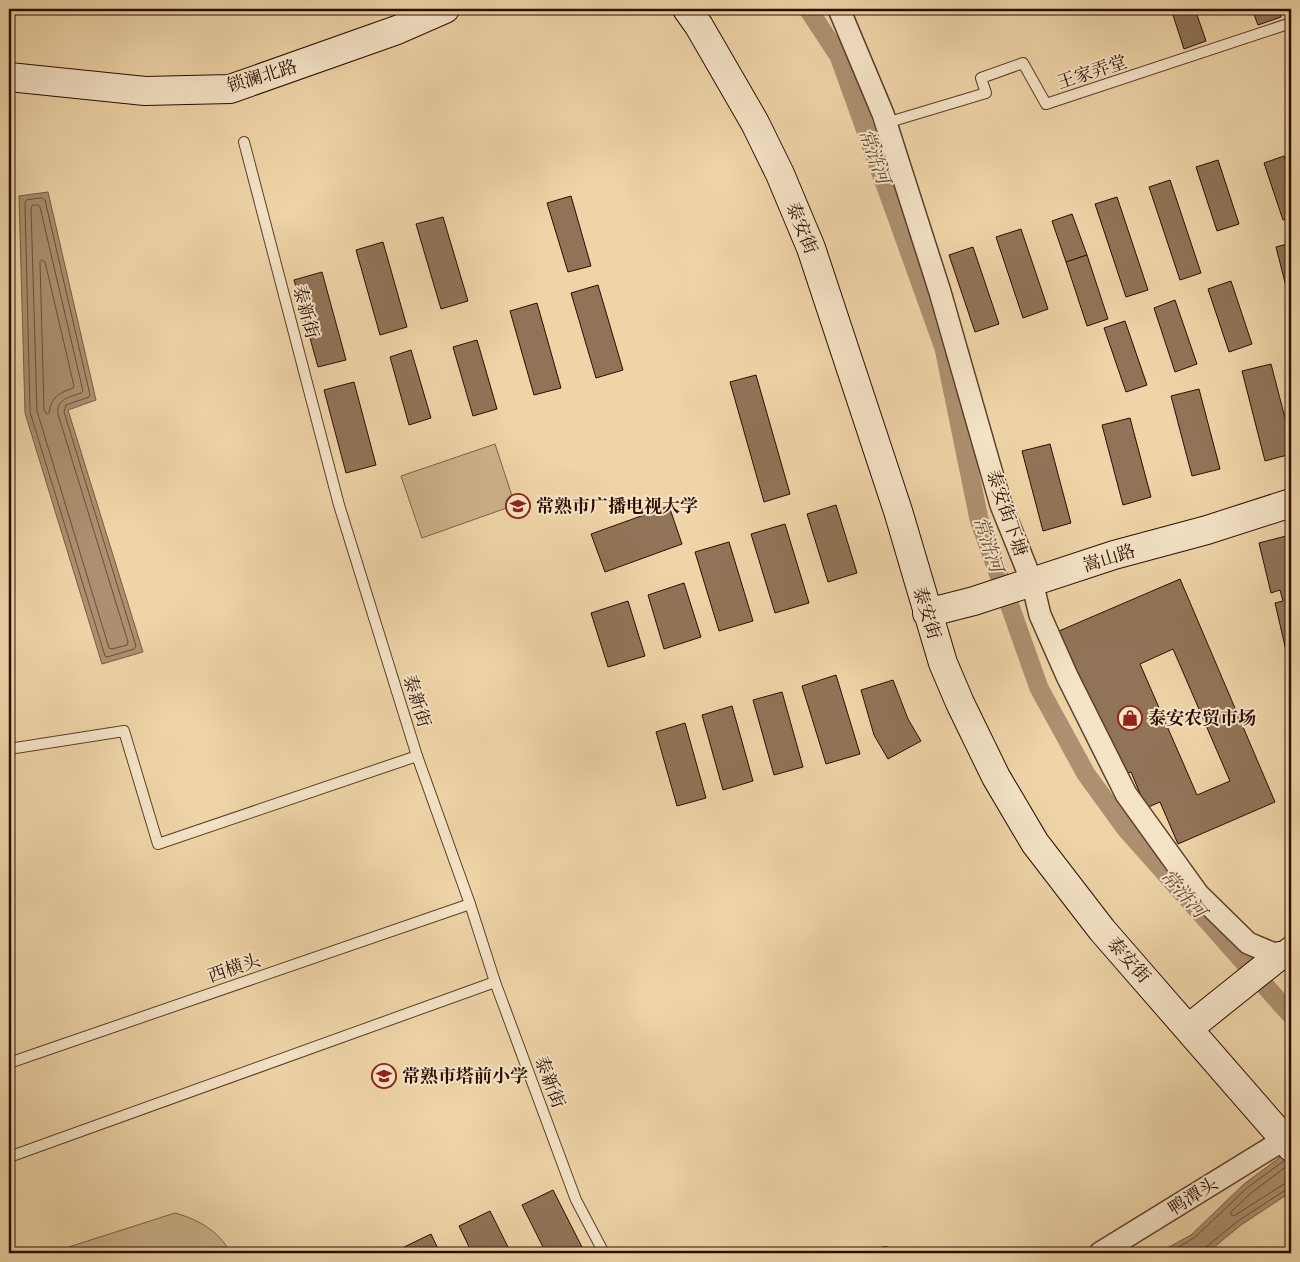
<svg xmlns="http://www.w3.org/2000/svg" width="1300" height="1262" viewBox="0 0 1300 1262" font-family="'IM FELL Great Primer','Noto Serif SC',serif">
<rect width="100%" height="100%" fill="#eed4a7"/>
<filter id="stains"><feTurbulence type="fractalNoise" baseFrequency=".004" numOctaves="4"/><feColorMatrix values="0 0 0 0 .2 0 0 0 0 .09 0 0 0 0 .02 0 0 0 .5 -.17"/></filter>
<radialGradient id="worn" r=".72"><stop offset=".6" stop-color="#630" stop-opacity="0"/><stop offset="1" stop-color="#630" stop-opacity=".3"/></radialGradient>
<g fill="#cdb28b" stroke="#7c5f46">
<path d="M 495,444 L 515,505 L 422,538 L 401,476 Z"/>
<path d="M 175,1213 C 200,1220 218,1231 231,1253 L 50,1253 Z"/>
</g>
<g fill="#ac906f" stroke="#795b43">
<path d="M 48,192 L 96,400 L 68,410 L 143,652 L 102,664 L 25,413 L 19,196 Z"/>
<path d="M 1291,1149 L 1291,1192 L 1241,1225 L 1207,1253 L 1158,1253 L 1191,1235 L 1244,1184 Z"/>
</g>
<g fill="none" stroke-linecap="round" stroke-linejoin="round">
<g stroke="#6c4e38" stroke-width="1">
<path d="M 42,198 L 45,200 L 90,395 L 89,397 L 66,405 L 64,412 L 136,646 L 134,649 L 107,657 L 105,656 L 30,412 L 25,202 L 27,200 Z"/>
<path d="M 33,205 L 38,205 L 40,207 L 83,391 L 81,393 C 70,397 56,399 58,414 L 128,642 L 127,645 L 112,649 L 109,648 L 37,411 L 31,208 Z"/>
<path d="M 42,260 L 45,262 L 74,386 L 73,388 C 59,393 51,397 49,413 L 47,414 L 44,410 L 40,262 Z"/>
<path d="M 1291,1163 L 1251,1193 L 1231,1212 L 1231,1215 L 1234,1216 L 1284,1184 L 1291,1182"/>
<path d="M 1168,1253 L 1194,1238 L 1247,1188 L 1285,1160"/>
<path d="M 1204,1253 L 1206,1247 L 1238,1221 L 1287,1189 L 1291,1188"/>
</g>
<path stroke="#ac906f" stroke-width="19" d="M 808,9 L 839,56 L 944,348 L 979,519 L 1039,688 L 1086,774 L 1126,829 L 1291,1015"/>
</g>
<g fill="#917457" stroke="#2c0c01" fill-rule="evenodd">
<path d="M 1171,9 L 1195,9 L 1206,41 L 1184,49 Z"/>
<path d="M 1252,9 L 1279,9 L 1281,17 L 1258,25 Z"/>
<path d="M 1284,156 L 1291,177 L 1291,218 L 1283,220 L 1264,163 Z"/>
<path d="M 1218,160 L 1239,224 L 1217,231 L 1196,167 Z"/>
<path d="M 1170,180 L 1201,273 L 1180,280 L 1149,187 Z"/>
<path d="M 571,196 L 591,266 L 568,272 L 547,203 Z"/>
<path d="M 1117,197 L 1148,290 L 1126,297 L 1095,204 Z"/>
<path d="M 1072,214 L 1087,255 L 1066,262 L 1052,221 Z"/>
<path d="M 443,217 L 468,301 L 441,309 L 416,224 Z"/>
<path d="M 1021,229 L 1048,309 L 1023,318 L 996,237 Z"/>
<path d="M 383,242 L 407,327 L 380,335 L 356,250 Z"/>
<path d="M 1291,243 L 1291,306 L 1276,247 Z"/>
<path d="M 973,247 L 999,324 L 975,332 L 949,255 Z"/>
<path d="M 1087,255 L 1108,319 L 1087,326 L 1066,262 Z"/>
<path d="M 322,272 L 346,360 L 318,367 L 294,280 Z"/>
<path d="M 1231,281 L 1252,344 L 1229,352 L 1208,289 Z"/>
<path d="M 598,285 L 623,370 L 596,378 L 571,293 Z"/>
<path d="M 1175,300 L 1197,364 L 1175,372 L 1154,308 Z"/>
<path d="M 537,303 L 561,388 L 534,395 L 510,311 Z"/>
<path d="M 1125,321 L 1147,385 L 1126,392 L 1104,328 Z"/>
<path d="M 477,340 L 497,409 L 473,416 L 453,347 Z"/>
<path d="M 411,350 L 431,418 L 409,425 L 390,357 Z"/>
<path d="M 1271,364 L 1291,441 L 1291,454 L 1265,461 L 1242,371 Z"/>
<path d="M 756,375 L 790,494 L 764,502 L 730,382 Z"/>
<path d="M 354,382 L 376,465 L 346,473 L 324,390 Z"/>
<path d="M 1199,389 L 1220,469 L 1192,476 L 1171,396 Z"/>
<path d="M 1130,418 L 1151,497 L 1123,505 L 1102,425 Z"/>
<path d="M 1050,444 L 1071,523 L 1043,531 L 1022,451 Z"/>
<path d="M 836,505 L 857,573 L 828,582 L 807,514 Z"/>
<path d="M 669,506 L 682,544 L 605,572 L 591,534 Z"/>
<path d="M 785,524 L 809,603 L 775,613 L 751,534 Z"/>
<path d="M 1290,535 L 1291,654 L 1287,655 L 1275,603 L 1283,601 L 1280,590 L 1271,593 L 1259,543 Z"/>
<path d="M 729,542 L 753,621 L 719,631 L 695,552 Z"/>
<path d="M 1180,579 L 1275,802 L 1178,844 L 1160,802 L 1146,808 L 1131,772 L 1121,776 L 1059,631 ZM 1173,649 L 1230,781 L 1197,795 L 1140,664 Z"/>
<path d="M 684,583 L 701,637 L 664,649 L 648,595 Z"/>
<path d="M 628,601 L 645,656 L 608,667 L 591,613 Z"/>
<path d="M 836,675 L 860,754 L 826,764 L 802,686 Z"/>
<path d="M 893,680 L 908,719 L 921,741 L 888,759 L 874,735 L 861,690 Z"/>
<path d="M 782,692 L 803,767 L 774,775 L 753,700 Z"/>
<path d="M 732,706 L 753,781 L 723,790 L 702,715 Z"/>
<path d="M 685,723 L 706,798 L 677,806 L 656,732 Z"/>
<path d="M 553,1190 L 585,1253 L 546,1253 L 522,1205 Z"/>
<path d="M 490,1211 L 511,1253 L 472,1253 L 459,1226 Z"/>
<path d="M 431,1234 L 440,1253 L 402,1253 L 400,1249 Z"/>
</g>
<g fill="none" stroke-linecap="round" stroke-linejoin="round">
<defs>
<g id="lane">
<path d="M 886,123 L 986,93 L 981,78 L 1023,63 L 1046,104 L 1291,23"/>
<path d="M 244,142 L 339,505 L 417,756 L 470,904 L 495,982 L 576,1200 L 604,1253"/>
<path d="M 9,749 L 124,731 L 158,844 L 417,756"/>
<path d="M 9,1063 L 470,904"/>
<path d="M 9,1157 L 495,982"/>
<path d="M 885,1252 L 886,1253"/>
</g>
<g id="street">
<path d="M 839,9 L 883,114 L 940,292 L 1001,505 L 1032,582 L 1040,615 L 1067,676 L 1126,794 L 1198,894 L 1248,943 L 1279,956 L 1291,947"/>
<path d="M 1100,1253 L 1285,1139"/>
</g>
<g id="secondary">
<path d="M 687,9 L 699,26 L 755,123 L 780,174 L 811,248 L 898,511 L 943,663 L 960,703 L 996,777 L 1035,843 L 1102,930 L 1291,1147"/>
<path d="M 9,77 L 145,91 L 230,89 L 397,30 L 445,9"/>
<path d="M 927,613 L 974,601 L 1114,555 L 1207,530 L 1291,503"/>
<path d="M 1189,1028 L 1279,956"/>
</g>
</defs>
<use href="#lane" stroke="#5c3e2a" stroke-width="12"/>
<use href="#street" stroke="#5c3e2a" stroke-width="24"/>
<use href="#secondary" stroke="#2c0c01" stroke-width="30"/>
<use href="#lane" stroke="#f4e3c6" stroke-width="10"/>
<use href="#street" stroke="#f4e3c6" stroke-width="21"/>
<use href="#secondary" stroke="#f4e3c6" stroke-width="28"/>
</g>
<defs>
<symbol id="university-ring" viewBox="-11 -11 22 22"><circle r="9.5" fill="#f4e3c6" stroke="#8f2418" stroke-width="1.5"/><path d="M0-5L7-2L0 1L-7-2ZM-4 1L0 2.5L4 1V4Q0 6-4 4Z" fill="#8f2418"/></symbol>
<symbol id="shop-ring" viewBox="-11 -11 22 22"><circle r="9.5" fill="#f4e3c6" stroke="#8f2418" stroke-width="1.5"/><path d="M-5-2.5h2.3a2.7 3.5 0 0 1 5.4 0H5L5.5 6h-11ZM-1.5-2.5h3a1.5 2.3 0 0 0-3 0Z" fill="#8f2418"/></symbol>
<symbol id="school-ring" viewBox="-11 -11 22 22"><circle r="9.5" fill="#f4e3c6" stroke="#8f2418" stroke-width="1.5"/><path d="M0-5L7-2L0 1L-7-2ZM-4 1L0 2.5L4 1V4Q0 6-4 4Z" fill="#8f2418"/></symbol>
</defs>
<g fill-rule="evenodd">
<use href="#university-ring" x="504" y="492" width="28" height="28"/>
<use href="#shop-ring" x="1116" y="704" width="28" height="28"/>
<use href="#school-ring" x="370" y="1062" width="28" height="28"/>
</g>
<g text-anchor="middle" stroke-width="4" stroke-linejoin="round" paint-order="stroke">
<g font-size="18" fill="#2c0c01" stroke="#f4e3c6">
<text transform="translate(1092 72) rotate(-18)" y="6">王家弄堂</text>
<text transform="translate(262 76) rotate(-17)" y="6">锁澜北路</text>
<text transform="translate(802 228) rotate(68)" y="6">泰安街</text>
<text transform="translate(306 312) rotate(75)" y="6">泰新街</text>
<text transform="translate(1007 513) rotate(71)" y="6">泰安街下塘</text>
<text transform="translate(1109 558) rotate(-17)" y="6">嵩山路</text>
<text transform="translate(927 613) rotate(73)" y="6">泰安街</text>
<text transform="translate(417 701) rotate(73)" y="6">泰新街</text>
<text transform="translate(1129 960) rotate(48)" y="6">泰安街</text>
<text transform="translate(234 968) rotate(-19)" y="6">西横头</text>
<text transform="translate(550 1082) rotate(69)" y="6">泰新街</text>
<text transform="translate(1193 1196) rotate(-32)" y="6">鸭潭头</text>
</g>
<g font-size="18" font-weight="bold" fill="#2c0c01" stroke="#f4e3c6" text-anchor="start">
<text x="536" y="512">常熟市广播电视大学</text>
<text x="1148" y="724">泰安农贸市场</text>
<text x="402" y="1082">常熟市塔前小学</text>
</g>
<g font-size="19" font-style="italic" fill="#664732" stroke="#f4e3c6">
<text transform="translate(875 156) rotate(70)" y="7">常浒河</text>
<text transform="translate(989 544) rotate(72)" y="7">常浒河</text>
<text transform="translate(1184 893) rotate(49)" y="7">常浒河</text>
</g>
</g>
<rect width="1300" height="1262" fill="none" stroke="#eed4a7" stroke-width="30"/>
<rect x="10" y="10" width="1280" height="1242" fill="none" stroke="#2c0c01" stroke-width="2.5"/>
<rect x="15" y="15" width="1270" height="1232" fill="none" stroke="#2c0c01"/>
<rect width="100%" height="100%" filter="url(#stains)"/>
<rect width="100%" height="100%" fill="url(#worn)"/>
</svg>
